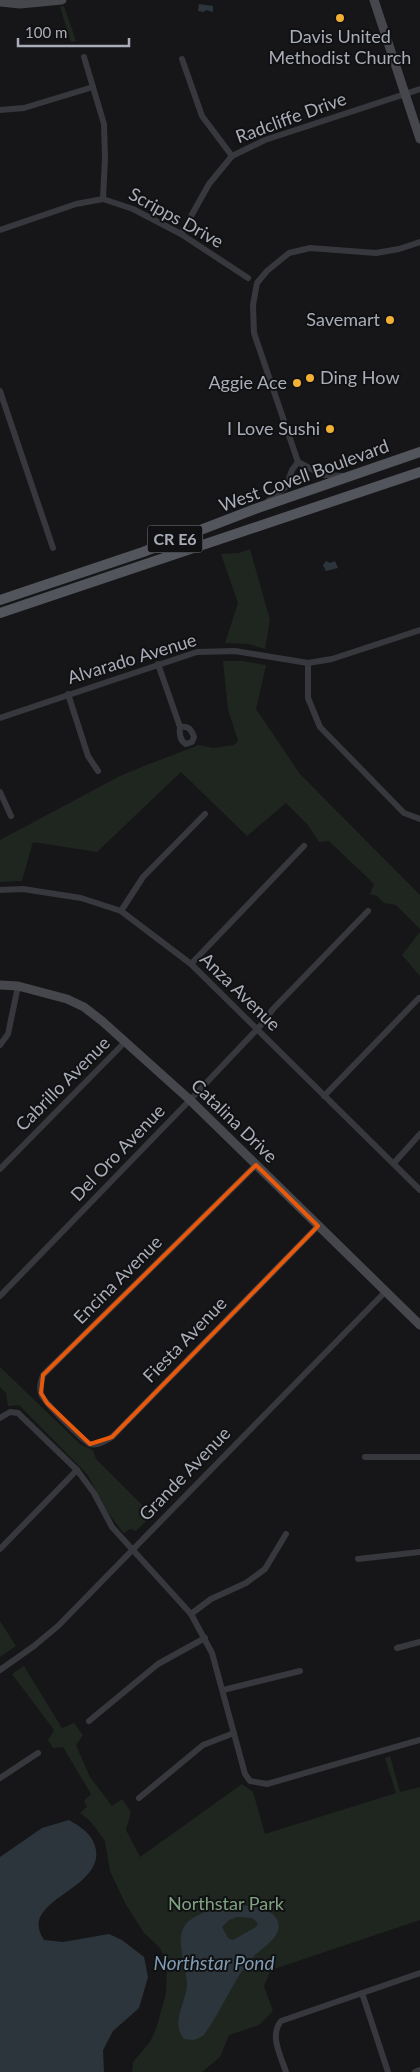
<svg xmlns="http://www.w3.org/2000/svg" width="420" height="2072" viewBox="0 0 420 2072" font-family="Lato,sans-serif">
<rect width="100%" height="100%" fill="#161618"/>
<g fill="#1e261f">
<path d="M 64,6 L 76,41 L 71,42 L 60,7 Z"/>
<path d="M 250,549 L 270,620 L 265,649 L 248,644 L 225,643 L 238,603 L 221,554 L 239,553 Z"/>
<path d="M 223,661 L 243,661 L 266,665 L 256,709 L 300,774 L 420,895 L 420,929 L 396,905 L 384,903 L 377,896 L 370,894 L 374,884 L 329,841 L 319,842 L 308,825 L 286,803 L 247,836 L 181,772 L 97,852 L 33,842 L 22,881 L 0,882 L 0,840 L 120,776 L 144,766 L 199,745 L 213,748 L 234,745 L 238,741 L 228,709 Z"/>
<path d="M 420,932 L 420,976 L 402,955 Z"/>
<path d="M 0,1367 L 80,1444 L 93,1450 L 96,1459 L 152,1515 L 136,1531 L 130,1529 L 124,1533 L 122,1531 L 109,1514 L 87,1474 L 19,1405 L 8,1406 L 6,1393 L 0,1387 Z"/>
<path d="M 0,1621 L 16,1646 L 0,1657 Z"/>
<path d="M 24,1666 L 62,1728 L 74,1723 L 83,1735 L 76,1745 L 90,1777 L 112,1806 L 122,1799 L 131,1812 L 126,1830 L 140,1857 L 242,1784 L 253,1792 L 265,1834 L 396,1793 L 385,1758 L 390,1756 L 400,1792 L 420,1787 L 420,1920 L 271,1970 L 264,1986 L 273,2011 L 259,2025 L 229,2035 L 220,2057 L 202,2072 L 132,2072 L 133,2062 L 150,2042 L 156,2029 L 166,1994 L 167,1963 L 160,1948 L 144,1933 L 125,1903 L 110,1871 L 105,1841 L 90,1821 L 80,1813 L 87,1807 L 84,1801 L 91,1794 L 63,1747 L 53,1748 L 48,1740 L 54,1730 L 12,1674 Z"/>
</g>
<g fill="#2c353c" fill-rule="evenodd">
<path d="M 199,4 L 213,6 L 213,12 L 206,10 L 204,12 L 198,11 Z"/>
<path d="M 326,561 L 330,563 L 335,561 L 338,568 L 326,571 L 323,565 Z"/>
<path d="M 69,1820 C 82,1828 93,1834 96,1850 C 102,1891 17,1900 44,1940 L 63,1942 L 109,1934 L 122,1940 L 144,1957 L 148,1977 L 139,2008 L 113,2031 L 103,2050 L 104,2072 L 0,2072 L 0,1857 L 42,1828 Z"/>
<path d="M 233,1904 C 246,1906 273,1906 278,1922 C 283,1938 258,1950 250,1960 C 231,1984 221,2012 203,2036 L 194,2040 L 184,2039 C 170,2022 186,2004 187,1984 C 187,1967 175,1942 184,1927 C 191,1914 220,1906 233,1904 ZM 237,1917 L 252,1918 L 258,1923 L 256,1927 L 233,1940 L 228,1938 L 222,1927 L 229,1920 Z"/>
</g>
<g fill="none" stroke-linecap="round" stroke-linejoin="round">
<g stroke="#37383d" stroke-width="6">
<path d="M 84,57 L 104,124 L 105,158 L 103,199"/>
<path d="M 182,59 L 202,116 L 232,156"/>
<path d="M 0,110 L 24,108 L 93,87"/>
<path d="M 0,230 L 76,204 L 103,199 L 133,209 L 181,234 L 248,278"/>
<path d="M 181,234 L 209,184 L 232,156 L 265,140 L 420,89"/>
<path d="M 0,391 L 53,548"/>
<path d="M 345,476 L 323,475 L 298,462 L 254,333 L 253,305 L 257,283 L 267,271 L 289,253 L 310,248 L 376,253 L 399,249 L 420,242"/>
<path d="M 268,501 L 286,487 L 292,470 L 298,462"/>
<path d="M 308,663 L 308,698 L 320,727 L 404,813 L 420,819"/>
<path d="M 158,664 L 180,727 C 179,733 180,741 186,744 L 192,742 L 194,737 C 191,729 189,726 180,727"/>
<path d="M 68,694 L 88,756 L 98,771"/>
<path d="M 0,718 L 197,652 L 235,651 L 308,663 L 332,659 L 420,630"/>
<path d="M 0,792 L 11,816"/>
<path d="M 0,890 L 23,889 L 81,898 L 121,911 L 191,964 L 420,1190"/>
<path d="M 121,911 L 143,877 L 205,814"/>
<path d="M 191,964 L 304,846"/>
<path d="M 0,1045 L 8,1034 L 18,986"/>
<path d="M 324,1096 L 419,998"/>
<path d="M 394,1163 L 420,1134"/>
<path d="M 256,1165 L 43,1375 C 41,1381 39,1387 41,1394 C 44,1402 82,1440 90,1444 C 98,1446 106,1441 112,1437 L 318,1226"/>
<path d="M 0,1169 L 126,1041"/>
<path d="M 0,1296 L 190,1100 L 262,1024 L 273,1009 L 368,911"/>
<path d="M 0,1418 L 10,1412 L 18,1413 L 77,1470 L 94,1493 L 112,1527 L 191,1614 L 212,1653 L 245,1774 L 250,1781 L 267,1784 L 420,1740"/>
<path d="M 365,1457 L 420,1457"/>
<path d="M 0,1549 L 77,1470"/>
<path d="M 358,1559 L 420,1552"/>
<path d="M 191,1614 L 211,1599 L 246,1583 L 265,1569 L 286,1534"/>
<path d="M 397,1648 L 420,1642"/>
<path d="M 0,1670 L 34,1646 L 58,1626 L 386,1291"/>
<path d="M 223,1690 L 300,1671"/>
<path d="M 89,1721 L 158,1664 L 205,1638"/>
<path d="M 0,1778 L 38,1753"/>
<path d="M 139,1798 L 203,1745 L 234,1733"/>
<path d="M 362,1993 L 388,2072"/>
<path d="M 286,2072 C 281,2056 269,2036 281,2021 L 420,1973"/>
<path d="M 415,2072 L 420,2070"/>
</g>
<g stroke="#45474d" stroke-width="9">
<path d="M 374,0 L 420,139"/>
<path d="M 0,2 L 20,4 L 62,0"/>
<path d="M 0,985 L 18,986 L 67,999 L 84,1007 L 102,1021 L 190,1100 L 420,1325"/>
</g>
<g stroke="#53555c" stroke-width="10">
<path d="M 0,600 L 143,552 L 255,509 L 420,452"/>
<path d="M 0,613 L 420,472"/>
</g>
</g>
<path fill="none" stroke="#e8590c" stroke-width="4" stroke-linejoin="round" d="M 256,1165 L 318,1226 L 112,1437 L 90,1444 L 47,1403 L 41,1393 L 43,1375 Z"/>
<g fill="#f2b134" stroke="#111113" stroke-width="2">
<circle cx="340" cy="18" r="5"/>
<circle cx="390" cy="320" r="5"/>
<circle cx="310" cy="378" r="5"/>
<circle cx="297" cy="383" r="5"/>
<circle cx="330" cy="429" r="5"/>
</g>
<g text-anchor="middle" stroke-width="4" stroke-linejoin="round" paint-order="stroke">
<rect fill="#111113" stroke="#7b7e86" stroke-width="1" x="147.5" y="525.5" width="55" height="27" rx="4"/>
<g font-size="16" font-weight="bold" fill="#a8adb8">
<text x="175" y="545">CR E6</text>
</g>
<g font-size="18" fill="#a8adb8" stroke="#111113" text-anchor="end">
<text x="340" y="43" text-anchor="middle">Davis United<tspan x="340" dy="21">Methodist Church</tspan></text>
<text x="380" y="326">Savemart</text>
<text x="320" y="384" text-anchor="start">Ding How</text>
<text x="287" y="389">Aggie Ace</text>
<text x="320" y="435">I Love Sushi</text>
</g>
<g font-size="18" fill="#a8adb8" stroke="#111113">
<text transform="translate(291 118) rotate(-20)" y="6">Radcliffe Drive</text>
<text transform="translate(176 218) rotate(29)" y="6">Scripps Drive</text>
<text transform="translate(304 476) rotate(-20)" y="6">West Covell Boulevard</text>
<text transform="translate(132 659) rotate(-17)" y="6">Alvarado Avenue</text>
<text transform="translate(240 992) rotate(44)" y="6">Anza Avenue</text>
<text transform="translate(63 1084) rotate(-45)" y="6">Cabrillo Avenue</text>
<text transform="translate(234 1121) rotate(44)" y="6">Catalina Drive</text>
<text transform="translate(118 1153) rotate(-46)" y="6">Del Oro Avenue</text>
<text transform="translate(118 1280) rotate(-45)" y="6">Encina Avenue</text>
<text transform="translate(185 1340) rotate(-46)" y="6">Fiesta Avenue</text>
<text transform="translate(185 1474) rotate(-46)" y="6">Grande Avenue</text>
</g>
<g font-size="18" fill="#7fa381" stroke="#111113">
<text x="226" y="1910">Northstar Park</text>
</g>
<g font-size="19" font-style="italic" fill="#7f9bb3" stroke="#111113">
<text x="214" y="1970">Northstar Pond</text>
</g>
</g>
<path d="M18 38v8h111v-8" fill="none" stroke="#a8adb8" stroke-width="2.5"/>
<text x="25" y="38" font-size="15" fill="#a8adb8" stroke="#111113" stroke-width="4" paint-order="stroke">100 m</text>
</svg>
